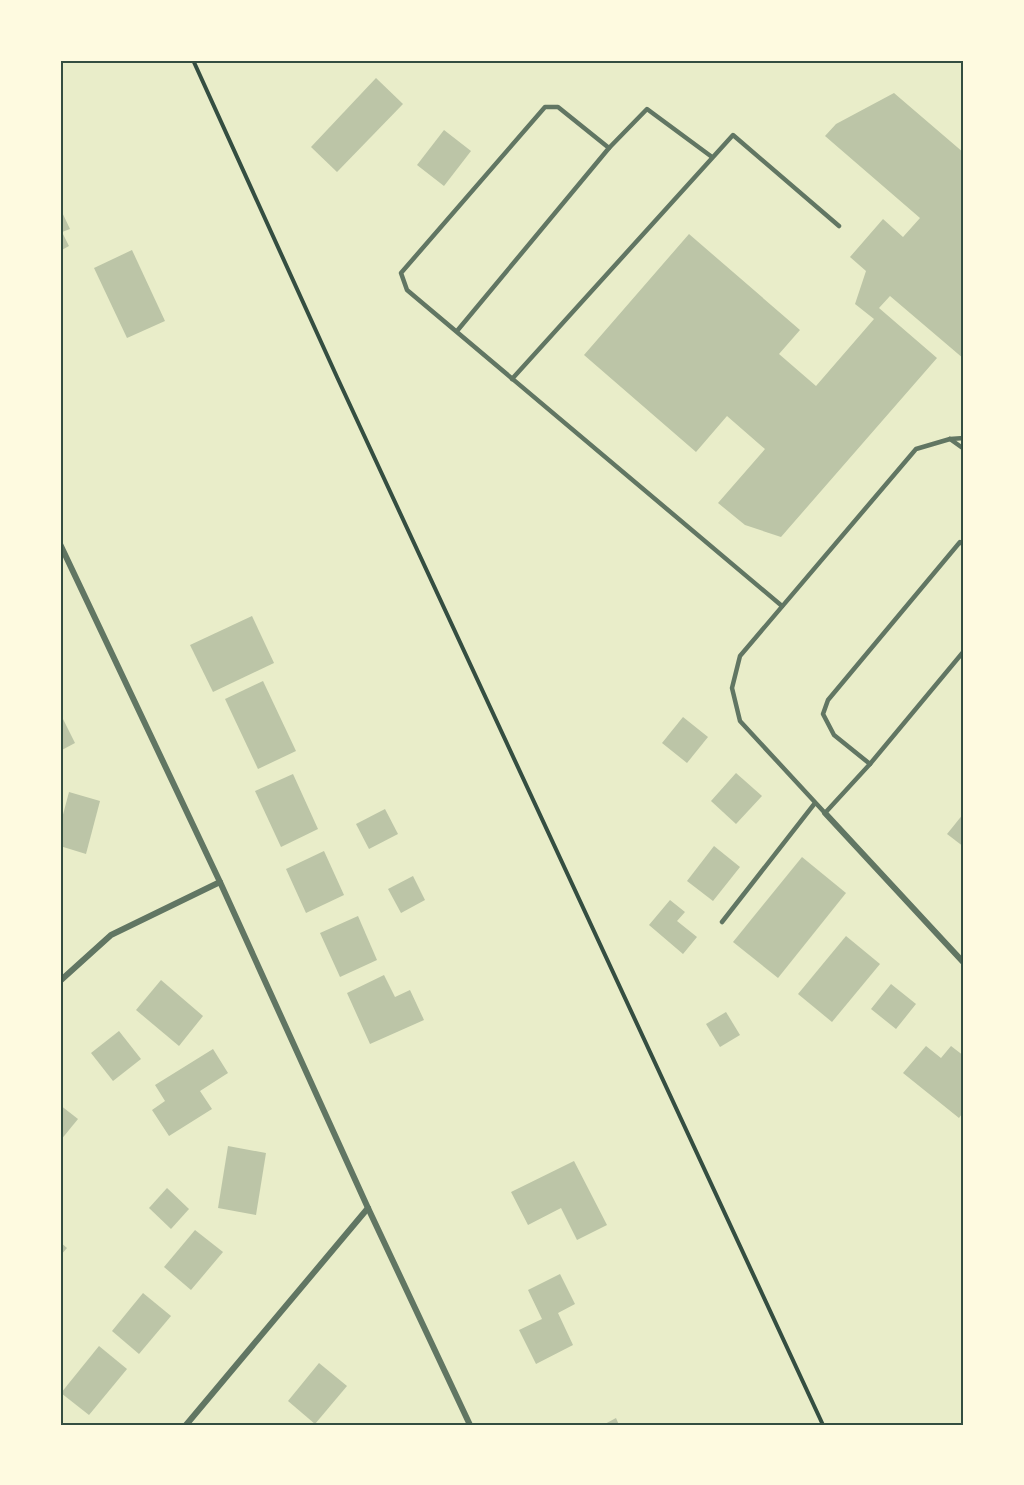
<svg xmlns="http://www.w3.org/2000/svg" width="1024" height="1485" viewBox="0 0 1024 1485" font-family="Rubik,sans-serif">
<rect width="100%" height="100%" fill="#e9edc9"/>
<g fill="#bcc5a7">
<path d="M 376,78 L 403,104 L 337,172 L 311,147 Z"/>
<path d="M 894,93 L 964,153 L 964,359 L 890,296 L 879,308 L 937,358 L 781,537 L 745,525 L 718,503 L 765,449 L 727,416 L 696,452 L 584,355 L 689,234 L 800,330 L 779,354 L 816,386 L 874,319 L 855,304 L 866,271 L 850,257 L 883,219 L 903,237 L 920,218 L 825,136 L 836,124 Z"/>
<path d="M 444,130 L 471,151 L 444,186 L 417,165 Z"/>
<path d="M 60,208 L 70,229 L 62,232 L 69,246 L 60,251 Z"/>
<path d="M 132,250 L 165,321 L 127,338 L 94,268 Z"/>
<path d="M 252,616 L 274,663 L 213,692 L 190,645 Z"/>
<path d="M 263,681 L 296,751 L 258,769 L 225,699 Z"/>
<path d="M 60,713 L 75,743 L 60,751 Z"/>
<path d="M 683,717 L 708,737 L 687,763 L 662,743 Z"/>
<path d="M 736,773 L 762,796 L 736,824 L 711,801 Z"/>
<path d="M 293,774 L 318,829 L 281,847 L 255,791 Z"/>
<path d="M 69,792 L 100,801 L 86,854 L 60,846 L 60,826 Z"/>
<path d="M 385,809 L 398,834 L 369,849 L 356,824 Z"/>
<path d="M 964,813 L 964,847 L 947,834 Z"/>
<path d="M 714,846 L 740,867 L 713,901 L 687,881 Z"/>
<path d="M 324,851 L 344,895 L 306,913 L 286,869 Z"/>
<path d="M 802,857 L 846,893 L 778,978 L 733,942 Z"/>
<path d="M 413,876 L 425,900 L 401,913 L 388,889 Z"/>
<path d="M 670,900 L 685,912 L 677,921 L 697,937 L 683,954 L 649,925 Z"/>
<path d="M 358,916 L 377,960 L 340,977 L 320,933 Z"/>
<path d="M 846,936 L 880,964 L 832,1022 L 798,994 Z"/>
<path d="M 384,975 L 395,997 L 410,990 L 424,1020 L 370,1044 L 347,993 Z"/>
<path d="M 161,980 L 203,1016 L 179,1046 L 136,1010 Z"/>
<path d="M 891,984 L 916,1004 L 896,1029 L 871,1009 Z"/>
<path d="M 726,1012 L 740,1035 L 720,1047 L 706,1024 Z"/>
<path d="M 119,1031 L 141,1059 L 113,1081 L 91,1053 Z"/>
<path d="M 926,1046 L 941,1058 L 951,1046 L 964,1056 L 964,1111 L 959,1118 L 903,1073 Z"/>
<path d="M 213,1049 L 228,1073 L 200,1091 L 212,1109 L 169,1136 L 152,1110 L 165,1101 L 155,1085 Z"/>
<path d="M 60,1105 L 78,1119 L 60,1141 Z"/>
<path d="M 228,1146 L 266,1153 L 256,1215 L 218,1208 Z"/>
<path d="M 574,1161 L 607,1225 L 577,1240 L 561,1208 L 528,1225 L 511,1192 Z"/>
<path d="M 167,1188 L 189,1209 L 171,1229 L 149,1208 Z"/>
<path d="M 195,1230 L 223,1252 L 191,1290 L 164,1267 Z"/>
<path d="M 60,1242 L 67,1248 L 60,1256 Z"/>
<path d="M 560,1274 L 575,1304 L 558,1313 L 573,1345 L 536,1364 L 519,1330 L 542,1319 L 528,1290 Z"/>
<path d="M 143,1293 L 171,1316 L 139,1354 L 112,1331 Z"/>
<path d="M 99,1346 L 127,1369 L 89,1415 L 61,1393 Z"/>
<path d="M 319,1363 L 347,1386 L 315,1424 L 288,1401 Z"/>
<path d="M 616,1418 L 619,1425 L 603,1425 Z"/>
</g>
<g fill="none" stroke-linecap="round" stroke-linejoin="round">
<path stroke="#344e41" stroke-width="4" d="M 193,60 L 337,377 L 823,1425"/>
<g stroke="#617663" stroke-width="4.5">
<path d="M 712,157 L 647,109 L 609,148 L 558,107 L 545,107 L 401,273 L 407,290 L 782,606"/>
<path d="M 457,331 L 609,148"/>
<path d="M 512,379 L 733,135 L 839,226"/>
<path d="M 964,438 L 950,439 L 916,449 L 740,656 L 732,688 L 740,721 L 825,813 L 870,764 L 964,651"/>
<path d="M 950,439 L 964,449"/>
<path d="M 870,764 L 834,735 L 823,714 L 828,700 L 960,542 L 964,545"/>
<path d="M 722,922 L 815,803"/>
</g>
<g stroke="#617663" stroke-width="6">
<path d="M 60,544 L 220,882 L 368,1208 L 470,1425"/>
<path d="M 825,813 L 964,963"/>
<path d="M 60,981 L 111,935 L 220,882"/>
<path d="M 186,1425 L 368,1208"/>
</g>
</g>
<rect width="1024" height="1485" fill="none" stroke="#fefae0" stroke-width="123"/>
<rect x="62" y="62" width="900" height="1362" fill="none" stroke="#344e41" stroke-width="2"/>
</svg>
